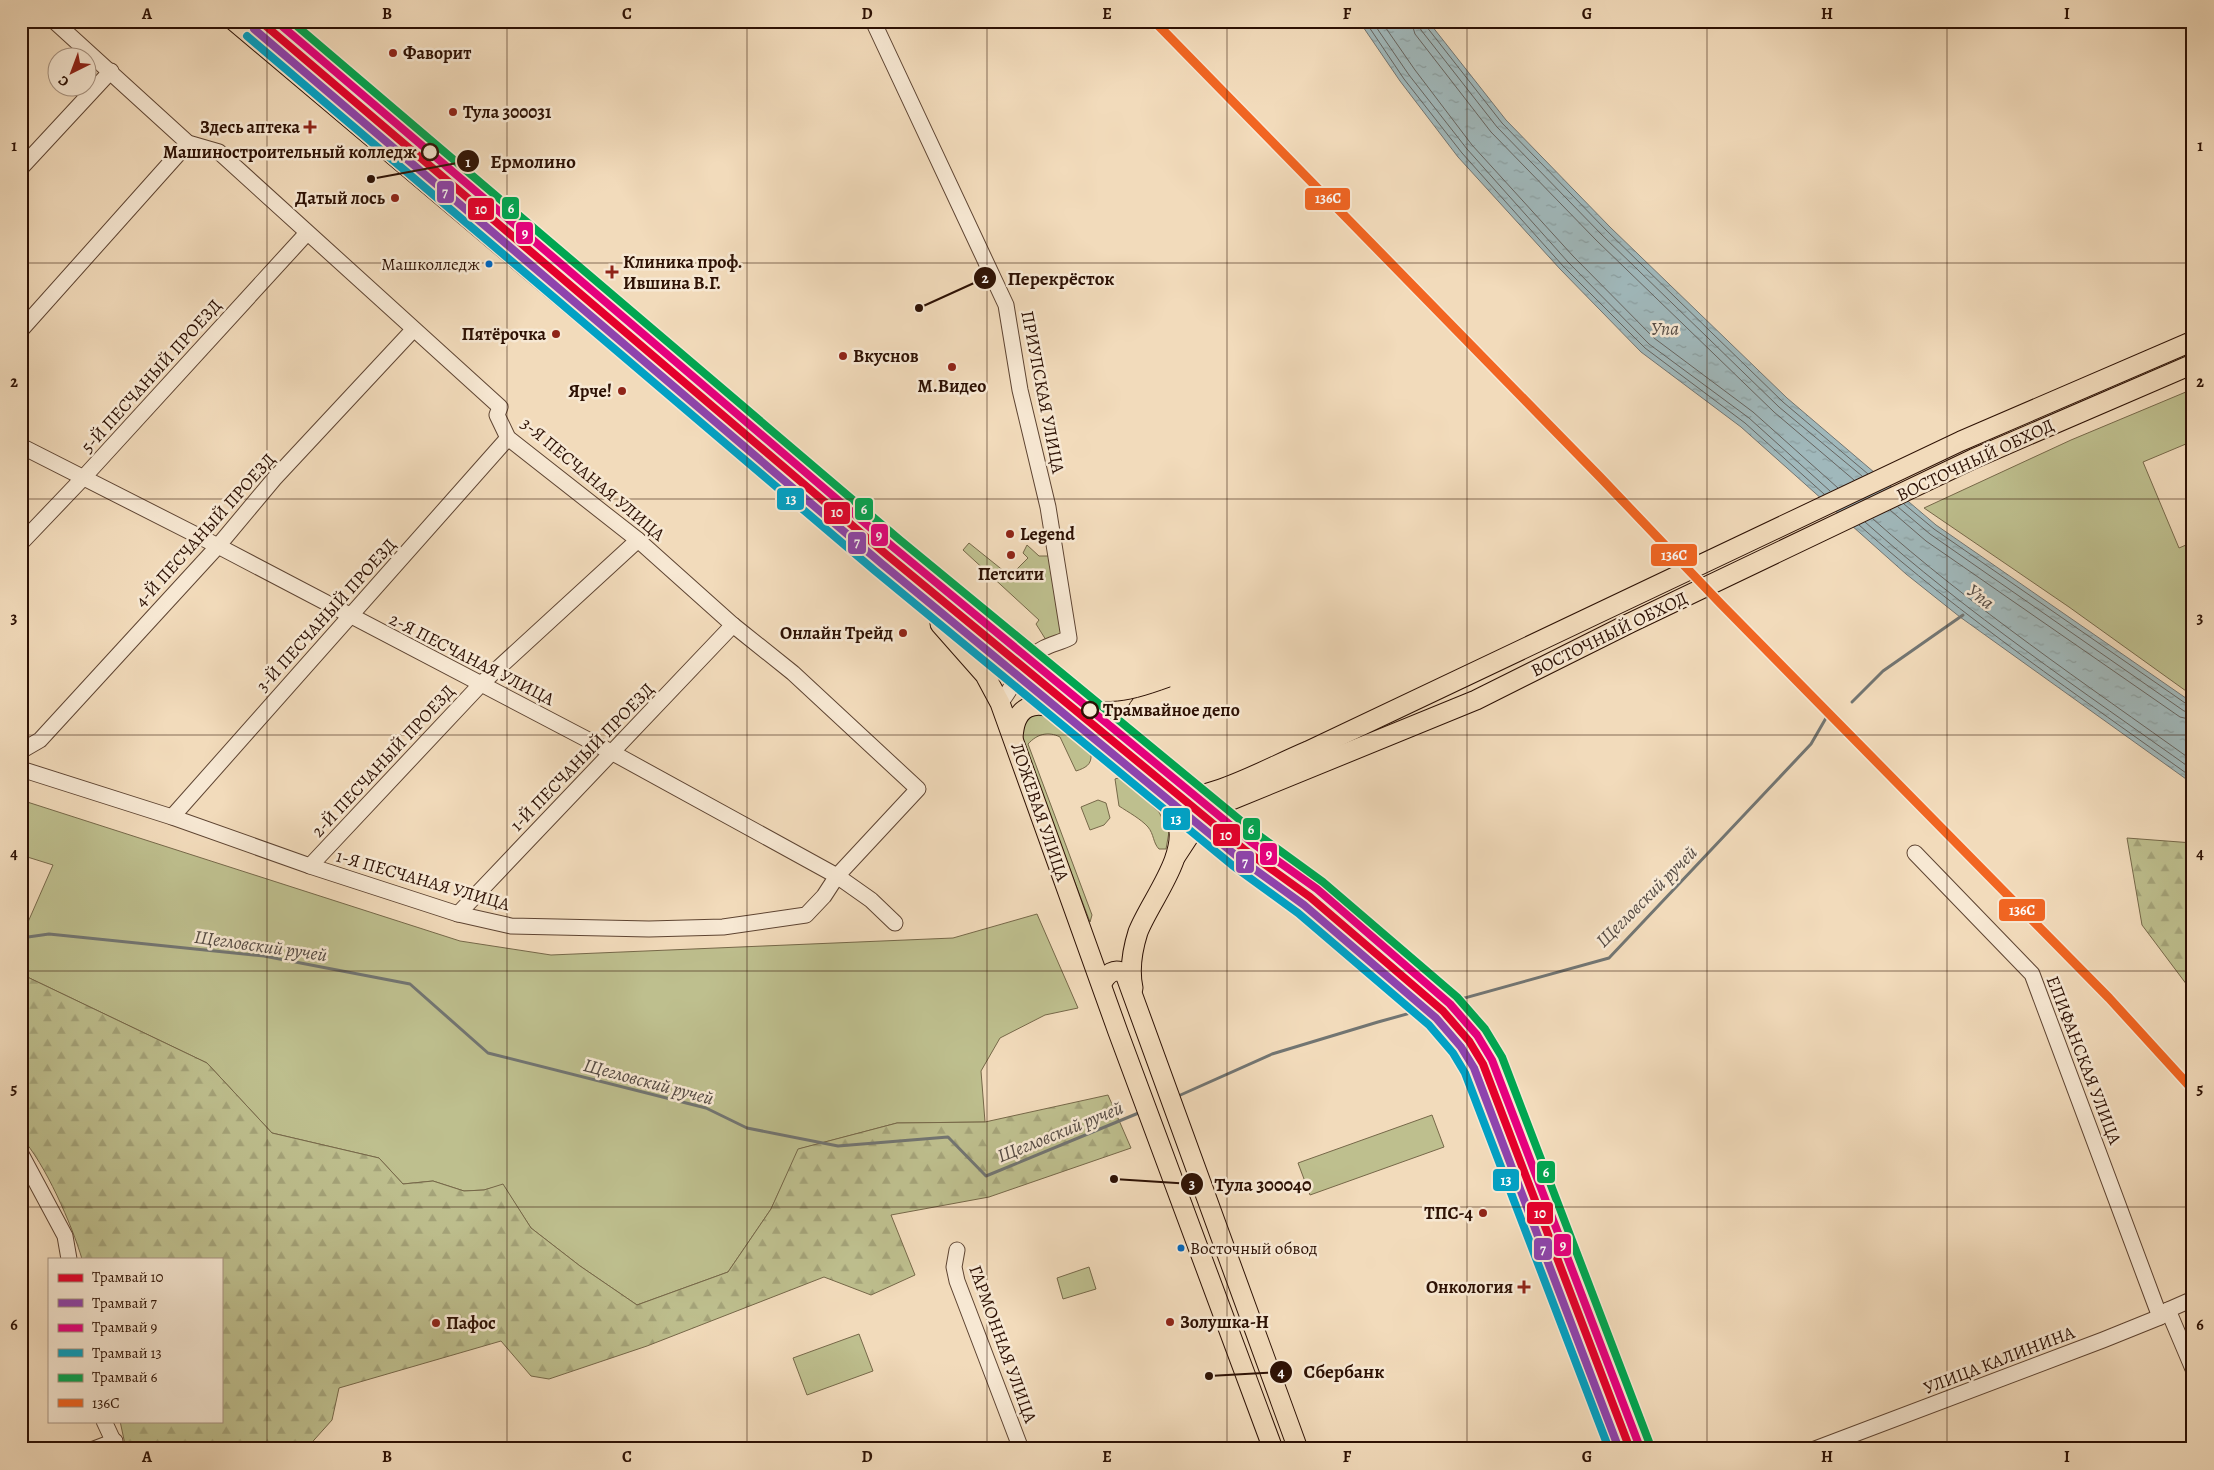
<svg xmlns="http://www.w3.org/2000/svg" width="2214" height="1470" viewBox="0 0 2214 1470" font-family="Alegreya,serif">
<defs>
<pattern id="forest-firs" width="22" height="20" patternUnits="userSpaceOnUse" patternTransform="scale(1.25)"><rect width="22" height="20" fill="#bebf8e"/><path d="M5 1l3.5 6h-7zM16 11l3.5 6h-7z" fill="#a4a379"/></pattern>
<pattern id="water-ripples" width="26" height="14" patternUnits="userSpaceOnUse" patternTransform="scale(1.25)"><rect width="26" height="14" fill="#a0b8bb"/><path d="M2 4q2-2 4 0t4 0M15 11q2-2 4 0t4 0" fill="none" stroke="#8a9d9f"/></pattern>
</defs>
<rect width="100%" height="100%" fill="#f2dbbb"/>
<filter id="stains"><feTurbulence type="fractalNoise" baseFrequency=".004" numOctaves="4"/><feColorMatrix values="0 0 0 0 .2 0 0 0 0 .09 0 0 0 0 .02 0 0 0 .5 -.17"/></filter>
<radialGradient id="worn" r=".72"><stop offset=".6" stop-color="#630" stop-opacity="0"/><stop offset="1" stop-color="#630" stop-opacity=".3"/></radialGradient>
<g fill="#bebf8e" stroke="#766849">
<path d="M 2193,389 L 2193,441 L 2143,462 L 2179,548 L 2193,542 L 2193,696 L 2069,607 L 1924,508 L 2071,440 Z"/>
<path d="M 969,543 L 1010,576 L 1028,558 L 1023,553 L 1027,545 L 1039,556 L 1050,556 L 1062,632 L 1057,636 L 1046,640 L 1036,624 L 1039,620 L 963,550 Z"/>
<path d="M 1032,714 L 1048,716 L 1091,754 C 1092,765 1085,768 1076,771 L 1060,737 C 1048,731 1037,734 1028,744 L 1092,915 L 1090,922 L 1018,733 L 1023,721 Z"/>
<path d="M 1121,777 L 1159,812 L 1169,832 L 1166,849 L 1159,849 C 1153,843 1154,834 1148,827 C 1141,819 1128,812 1119,806 L 1115,779 Z"/>
<path d="M 21,800 L 460,941 L 551,955 L 953,938 L 1037,914 L 1078,1008 L 1045,1015 L 1000,1038 L 981,1071 L 985,1122 L 897,1123 L 799,1149 L 771,1209 L 728,1272 L 637,1305 L 580,1266 L 531,1228 L 503,1185 L 484,1190 L 464,1191 L 433,1181 L 403,1184 L 379,1158 L 272,1133 L 207,1063 L 21,974 L 21,938 L 53,865 L 21,855 Z"/>
<path d="M 1098,800 L 1106,803 L 1110,818 L 1104,825 L 1090,830 L 1081,807 Z"/>
<path d="M 1432,1115 L 1444,1147 L 1310,1195 L 1298,1163 Z"/>
<path d="M 1089,1267 L 1096,1289 L 1063,1299 L 1057,1278 Z"/>
<path d="M 859,1334 L 873,1371 L 807,1395 L 793,1358 Z"/>
</g>
<g fill="url(#forest-firs)" stroke="#766849">
<path d="M 2127,838 L 2193,843 L 2193,993 L 2142,925 Z"/>
<path d="M 21,974 L 207,1063 L 272,1133 L 379,1158 L 403,1184 L 433,1181 L 464,1191 L 484,1190 L 503,1184 L 531,1228 L 580,1266 L 637,1305 L 728,1272 L 771,1209 L 798,1149 L 897,1123 L 985,1122 L 1108,1095 L 1131,1148 L 989,1197 L 891,1215 L 915,1275 L 871,1295 L 824,1277 L 647,1346 L 549,1379 L 531,1376 L 501,1341 L 339,1388 L 332,1420 L 306,1449 L 126,1449 L 120,1421 L 221,1421 L 221,1259 L 82,1259 C 72,1225 45,1163 21,1137 Z"/>
</g>
<path fill="url(#water-ripples)" stroke="#727572" d="M 1359,21 L 1428,21 L 1506,120 L 1610,227 L 1787,398 L 1936,525 L 2193,703 L 2193,784 L 1960,617 L 1906,574 L 1741,427 L 1641,352 L 1560,269 L 1458,157 L 1400,81 Z"/>
<g fill="none" stroke-linecap="round" stroke-linejoin="round">
<g stroke="#666460" stroke-width="1">
<path d="M 1365,21 L 1404,79 L 1462,153 L 1563,266 L 1645,348 L 1745,423 L 1824,494"/>
<path d="M 1372,21 L 1409,75 L 1467,149 L 1568,262 L 1649,344 L 1749,418 L 1830,491"/>
<path d="M 1381,21 L 1415,70 L 1472,145 L 1573,256 L 1654,338 L 1753,412 L 1838,488"/>
<path d="M 1411,21 L 1415,34 L 1491,132 L 1596,240 L 1774,412 L 1854,480"/>
<path d="M 1418,21 L 1421,30 L 1497,127 L 1602,235 L 1779,407 L 1862,476"/>
<path d="M 1425,21 L 1426,26 L 1502,123 L 1606,230 L 1783,402 L 1868,474"/>
<path d="M 1904,504 L 1934,529 L 2188,705 L 2193,706"/>
<path d="M 1898,507 L 1930,534 L 2184,711 L 2193,713"/>
<path d="M 1890,510 L 1926,541 L 2180,717 L 2193,720"/>
<path d="M 1873,519 C 1973,608 2084,683 2193,761"/>
<path d="M 1865,522 C 1968,614 2081,690 2193,770"/>
<path d="M 1859,525 C 1963,618 2079,696 2193,778"/>
</g>
<g stroke="#727572" stroke-width="3">
<path d="M 1852,702 L 1883,671 L 1963,615"/>
<path d="M 21,938 L 49,934 L 264,956 L 410,984 L 488,1053 L 706,1108 L 747,1128 L 838,1146 L 948,1137 L 986,1176 L 1141,1112"/>
<path d="M 1176,1097 L 1272,1054 L 1378,1022 L 1609,958 L 1811,744 L 1826,718"/>
</g>
<defs>
<g id="minor">
<path d="M 873,21 L 1006,305 L 1020,390 L 1048,507 L 1069,638 C 1061,642 1052,644 1044,648 C 1022,659 1015,686 1000,703"/>
<path d="M 21,24 L 24,21"/>
<path d="M 21,168 L 111,71"/>
<path d="M 21,330 L 188,143"/>
<path d="M 21,446 L 218,546 L 613,753 L 837,876 L 871,900 L 895,923"/>
<path d="M 21,543 L 84,477 L 307,233"/>
<path d="M 21,751 L 40,740 L 218,546 L 274,479 L 413,330"/>
<path d="M 21,769 L 172,817 L 310,866 L 458,914 L 511,926 L 649,929 L 723,927 L 806,915 L 824,896 L 837,876 L 918,789 L 793,673 L 733,625 L 638,540 L 508,438 L 497,415 L 500,407 L 219,152 L 188,143 L 54,21"/>
<path d="M 172,817 L 508,438"/>
<path d="M 1915,853 L 2032,974 L 2160,1317"/>
<path d="M 310,866 L 481,684 L 638,540"/>
<path d="M 458,914 L 733,625"/>
<path d="M 1488,1088 L 1624,1449"/>
<path d="M 21,1154 L 65,1236 L 69,1259"/>
<path d="M 957,1250 L 954,1267 L 957,1281 L 1021,1449"/>
<path d="M 2168,1310 L 2193,1369"/>
<path d="M 104,1421 L 117,1449"/>
<path d="M 94,1449 L 115,1441"/>
<path d="M 1815,1449 L 2103,1340 L 2160,1317 L 2168,1310 L 2193,1299"/>
</g>
<g id="major">
<path d="M 234,21 L 898,580 L 1067,715"/>
<path d="M 940,624 L 985,675 L 1000,703 L 1118,1032 L 1273,1449"/>
<path d="M 1013,737 C 1014,726 1016,714 1027,708 C 1055,693 1098,742 1117,759 C 1135,774 1170,798 1177,821 C 1189,855 1150,901 1138,932 C 1132,951 1129,969 1133,988"/>
<path d="M 1164,800 C 1213,800 1263,770 1308,751 L 1961,441 L 2193,341"/>
<path d="M 1176,856 L 1195,827 L 1229,801 L 1476,700 L 1630,623 L 1973,459 L 2193,364"/>
<path d="M 1102,983 C 1107,974 1114,967 1125,974 L 1298,1449"/>
</g>
</defs>
<use href="#minor" stroke="#5e4432" stroke-width="17"/>
<use href="#major" stroke="#2d1104" stroke-width="21"/>
<use href="#minor" stroke="#f7e8d3" stroke-width="15"/>
<use href="#major" stroke="#f2dbbb" stroke-width="19"/>
<g stroke="#2d1104" stroke-width="1">
<path d="M 1051,689 C 1102,707 1120,705 1170,687"/>
<path d="M 1133,699 C 1117,719 1122,739 1136,759"/>
</g>
<defs>
<path id="rail-1" d="M 1154,21 L 1600,477 L 1721,604 L 2109,998 L 2193,1090"/>
</defs>
<use href="#rail-1" stroke="#f7e8d3" stroke-width="12"/>
<use href="#rail-1" stroke="#f26522" stroke-width="9"/>
<defs>
<path id="tram-1" d="M 260,21 L 887,555 L 1245,850 L 1310,897 L 1443,1011 L 1469,1041 L 1483,1064 L 1630,1449"/>
<path id="tram-2" d="M 254,29 L 881,563 L 1239,858 L 1304,905 L 1436,1018 L 1461,1047 L 1474,1068 L 1619,1449"/>
<path id="tram-3" d="M 276,21 L 893,547 L 1251,842 L 1317,889 L 1450,1004 L 1477,1035 L 1492,1060 L 1639,1445"/>
<path id="tram-4" d="M 247,36 L 874,570 L 1232,865 L 1298,913 L 1429,1025 L 1453,1053 L 1465,1073 L 1609,1449"/>
<path id="tram-5" d="M 291,21 L 900,540 L 1257,834 L 1323,882 L 1457,997 L 1485,1029 L 1502,1057 L 1649,1442"/>
</defs>
<use href="#tram-1" stroke="#f7e8d3" stroke-width="11"/>
<use href="#tram-2" stroke="#f7e8d3" stroke-width="11"/>
<use href="#tram-3" stroke="#f7e8d3" stroke-width="11"/>
<use href="#tram-4" stroke="#f7e8d3" stroke-width="11"/>
<use href="#tram-5" stroke="#f7e8d3" stroke-width="11"/>
<use href="#tram-1" stroke="#e4002b" stroke-width="8"/>
<use href="#tram-2" stroke="#8e44ad" stroke-width="8"/>
<use href="#tram-3" stroke="#e5007d" stroke-width="8"/>
<use href="#tram-4" stroke="#02a1c4" stroke-width="8"/>
<use href="#tram-5" stroke="#00a651" stroke-width="8"/>
</g>
<path fill="none" stroke="#2d1104" stroke-width="1" stroke-opacity="0.55" d="M 267,21 L 267,1449M 507,21 L 507,1449M 747,21 L 747,1449M 987,21 L 987,1449M 1227,21 L 1227,1449M 1467,21 L 1467,1449M 1707,21 L 1707,1449M 1947,21 L 1947,1449M 21,263 L 2193,263M 21,499 L 2193,499M 21,735 L 2193,735M 21,971 L 2193,971M 21,1207 L 2193,1207"/>
<g fill="#8f2418" stroke="#f7e8d3" stroke-width="2">
<circle cx="393" cy="53" r="5"/>
<circle cx="453" cy="112" r="5"/>
<path d="M307.5 119.5h5v5h5v5h-5v5h-5v-5h-5v-5h5z"/>
<circle cx="395" cy="198" r="5"/>
<path d="M609.5 264.5h5v5h5v5h-5v5h-5v-5h-5v-5h5z"/>
<circle cx="556" cy="334" r="5"/>
<circle cx="843" cy="356" r="5"/>
<circle cx="952" cy="367" r="5"/>
<circle cx="622" cy="391" r="5"/>
<circle cx="1010" cy="534" r="5"/>
<circle cx="1011" cy="555" r="5"/>
<circle cx="903" cy="633" r="5"/>
<circle cx="1483" cy="1213" r="5"/>
<path d="M1521.5 1279.5h5v5h5v5h-5v5h-5v-5h-5v-5h5z"/>
<circle cx="1170" cy="1322" r="5"/>
<circle cx="436" cy="1323" r="5"/>
</g>
<g fill="#f7e8d3" stroke="#2d1104" stroke-width="2.5">
<circle cx="430" cy="152" r="8"/>
<circle cx="1090" cy="710" r="8"/>
</g>
<g fill="#0065bd" stroke="#f7e8d3" stroke-width="2">
<circle cx="489" cy="264" r="4.5"/>
<circle cx="1181" cy="1248" r="4.5"/>
</g>
<g text-anchor="middle" stroke-width="5" stroke-linejoin="round" paint-order="stroke">
<g font-size="17" fill="#2d1104" stroke="#f7e8d3" text-anchor="end">
<text x="480" y="270">Машколледж</text>
<text x="1190" y="1254" text-anchor="start">Восточный обвод</text>
</g>
<g font-size="18" font-weight="bold" fill="#2d1104" stroke="#f7e8d3" text-anchor="start">
<text x="403" y="59">Фаворит</text>
<text x="463" y="118">Тула 300031</text>
<text x="300" y="133" text-anchor="end">Здесь аптека</text>
<text x="385" y="204" text-anchor="end">Датый лось</text>
<text x="623" y="268">Клиника проф.<tspan x="623" dy="21">Ившина В.Г.</tspan></text>
<text x="546" y="340" text-anchor="end">Пятёрочка</text>
<text x="853" y="362">Вкуснов</text>
<text x="952" y="392" text-anchor="middle">М.Видео</text>
<text x="612" y="397" text-anchor="end">Ярче!</text>
<text x="1020" y="540">Legend</text>
<text x="1011" y="580" text-anchor="middle">Петсити</text>
<text x="893" y="639" text-anchor="end">Онлайн Трейд</text>
<text x="1473" y="1219" text-anchor="end">ТПС-4</text>
<text x="1513" y="1293" text-anchor="end">Онкология</text>
<text x="1180" y="1328">Золушка-Н</text>
<text x="446" y="1329">Пафос</text>
</g>
<g font-size="18" font-weight="bold" fill="#2d1104" stroke="#f7e8d3" text-anchor="end">
<text x="417" y="158">Машиностроительный колледж</text>
<text x="1103" y="716" text-anchor="start">Трамвайное депо</text>
</g>
<g font-size="18" fill="#2d1104" stroke="#f7e8d3">
<text transform="translate(151 376) rotate(-48)" y="6">5-Й ПЕСЧАНЫЙ ПРОЕЗД</text>
<text transform="translate(1043 392) rotate(79)" y="6">ПРИУПСКАЯ УЛИЦА</text>
<text transform="translate(1975 460) rotate(-25)" y="6">ВОСТОЧНЫЙ ОБХОД</text>
<text transform="translate(593 479) rotate(40)" y="6">3-Я ПЕСЧАНАЯ УЛИЦА</text>
<text transform="translate(205 530) rotate(-48)" y="6">4-Й ПЕСЧАНЫЙ ПРОЕЗД</text>
<text transform="translate(326 615) rotate(-48)" y="6">3-Й ПЕСЧАНЫЙ ПРОЕЗД</text>
<text transform="translate(1609 634) rotate(-26)" y="6">ВОСТОЧНЫЙ ОБХОД</text>
<text transform="translate(472 659) rotate(27)" y="6">2-Я ПЕСЧАНАЯ УЛИЦА</text>
<text transform="translate(582 757) rotate(-46)" y="6">1-Й ПЕСЧАНЫЙ ПРОЕЗД</text>
<text transform="translate(383 761) rotate(-47)" y="6">2-Й ПЕСЧАНЫЙ ПРОЕЗД</text>
<text transform="translate(1040 812) rotate(71)" y="6">ЛОЖЕВАЯ УЛИЦА</text>
<text transform="translate(423 880) rotate(16)" y="6">1-Я ПЕСЧАНАЯ УЛИЦА</text>
<text transform="translate(2084 1060) rotate(69)" y="6">ЕПИФАНСКАЯ УЛИЦА</text>
<text transform="translate(1003 1344) rotate(70)" y="6">ГАРМОННАЯ УЛИЦА</text>
<text transform="translate(1999 1360) rotate(-21)" y="6">УЛИЦА КАЛИНИНА</text>
</g>
<g font-size="19" font-style="italic" fill="#554b44" stroke="#f7e8d3">
<text x="1665" y="335">Упа</text>
<text transform="translate(1981 596) rotate(37)" y="7">Упа</text>
<text transform="translate(1646 896) rotate(-45)" y="7">Щегловский ручей</text>
<text transform="translate(261 945) rotate(8)" y="7">Щегловский ручей</text>
<text transform="translate(649 1081) rotate(15)" y="7">Щегловский ручей</text>
<text transform="translate(1060 1131) rotate(-22)" y="7">Щегловский ручей</text>
</g>
</g>
<path fill="none" stroke="#2d1104" stroke-width="2" d="M371 179L468 161M919 308L985 278M1114 1179L1192 1184M1209 1376L1281 1372"/>
<g fill="#2d1104" stroke="#f7e8d3" stroke-width="2">
<circle cx="371" cy="179" r="5"/>
<circle cx="919" cy="308" r="5"/>
<circle cx="1114" cy="1179" r="5"/>
<circle cx="1209" cy="1376" r="5"/>
<circle cx="468" cy="161" r="12"/>
<circle cx="985" cy="278" r="12"/>
<circle cx="1192" cy="1184" r="12"/>
<circle cx="1281" cy="1372" r="12"/>
</g>
<g font-size="15" text-anchor="middle" font-weight="bold" fill="#fff">
<text x="468" y="167">1</text>
<text x="985" y="283">2</text>
<text x="1192" y="1189">3</text>
<text x="1281" y="1377">4</text>
</g>
<g font-size="19" text-anchor="middle" font-weight="bold" fill="#2d1104" stroke="#f7e8d3" stroke-width="5" stroke-linejoin="round" paint-order="stroke">
<text x="533" y="168">Ермолино</text>
<text x="1061" y="285">Перекрёсток</text>
<text x="1263" y="1191">Тула 300040</text>
<text x="1344" y="1378">Сбербанк</text>
</g>
<g stroke="#f7e8d3" stroke-width="2">
<rect x="436" y="180" width="19" height="24" rx="5" fill="#8e44ad"/>
<rect x="1304" y="187" width="47" height="24" rx="5" fill="#f26522"/>
<rect x="501" y="196" width="19" height="24" rx="5" fill="#00a651"/>
<rect x="467" y="197" width="28" height="24" rx="5" fill="#e4002b"/>
<rect x="515" y="221" width="19" height="24" rx="5" fill="#e5007d"/>
<rect x="776" y="487" width="29" height="24" rx="5" fill="#02a1c4"/>
<rect x="854" y="497" width="20" height="24" rx="5" fill="#00a651"/>
<rect x="823" y="501" width="28" height="24" rx="5" fill="#e4002b"/>
<rect x="870" y="523" width="19" height="24" rx="5" fill="#e5007d"/>
<rect x="847" y="531" width="20" height="24" rx="5" fill="#8e44ad"/>
<rect x="1650" y="543" width="48" height="24" rx="5" fill="#f26522"/>
<rect x="1162" y="807" width="29" height="24" rx="5" fill="#02a1c4"/>
<rect x="1242" y="817" width="19" height="24" rx="5" fill="#00a651"/>
<rect x="1212" y="823" width="29" height="24" rx="5" fill="#e4002b"/>
<rect x="1259" y="842" width="19" height="24" rx="5" fill="#e5007d"/>
<rect x="1235" y="850" width="20" height="24" rx="5" fill="#8e44ad"/>
<rect x="1998" y="898" width="48" height="24" rx="5" fill="#f26522"/>
<rect x="1536" y="1160" width="20" height="24" rx="5" fill="#00a651"/>
<rect x="1492" y="1168" width="28" height="24" rx="5" fill="#02a1c4"/>
<rect x="1526" y="1201" width="28" height="24" rx="5" fill="#e4002b"/>
<rect x="1553" y="1233" width="19" height="24" rx="5" fill="#e5007d"/>
<rect x="1533" y="1237" width="20" height="24" rx="5" fill="#8e44ad"/>
</g>
<g font-size="14" text-anchor="middle" font-weight="bold" fill="#fff">
<text x="445" y="197">7</text>
<text x="1328" y="203">136С</text>
<text x="511" y="213">6</text>
<text x="481" y="214">10</text>
<text x="525" y="238">9</text>
<text x="791" y="504">13</text>
<text x="864" y="514">6</text>
<text x="837" y="517">10</text>
<text x="879" y="540">9</text>
<text x="857" y="547">7</text>
<text x="1674" y="560">136С</text>
<text x="1176" y="824">13</text>
<text x="1251" y="834">6</text>
<text x="1226" y="840">10</text>
<text x="1269" y="859">9</text>
<text x="1245" y="867">7</text>
<text x="2022" y="915">136С</text>
<text x="1546" y="1177">6</text>
<text x="1506" y="1185">13</text>
<text x="1540" y="1218">10</text>
<text x="1563" y="1250">9</text>
<text x="1543" y="1254">7</text>
</g>
<rect width="2214" height="1470" fill="none" stroke="#f2dbbb" stroke-width="55"/>
<rect x="48" y="1258" width="175" height="165" fill="#f7e8d3" stroke="#a69280"/>
<rect x="58" y="1274" width="25" height="8" fill="#e4002b" stroke="#a69280"/>
<text x="92" y="1282" font-size="15" fill="#2d1104">Трамвай 10</text>
<rect x="58" y="1299" width="25" height="8" fill="#8e44ad" stroke="#a69280"/>
<text x="92" y="1308" font-size="15" fill="#2d1104">Трамвай 7</text>
<rect x="58" y="1324" width="25" height="8" fill="#e5007d" stroke="#a69280"/>
<text x="92" y="1332" font-size="15" fill="#2d1104">Трамвай 9</text>
<rect x="58" y="1349" width="25" height="8" fill="#02a1c4" stroke="#a69280"/>
<text x="92" y="1358" font-size="15" fill="#2d1104">Трамвай 13</text>
<rect x="58" y="1374" width="25" height="8" fill="#00a651" stroke="#a69280"/>
<text x="92" y="1382" font-size="15" fill="#2d1104">Трамвай 6</text>
<rect x="58" y="1399" width="25" height="8" fill="#f26522" stroke="#a69280"/>
<text x="92" y="1408" font-size="15" fill="#2d1104">136С</text>
<g transform="translate(72 72) rotate(222)"><circle r="24" fill="#f7e8d3" stroke="#a69280"/>
<path d="M0-4L9 19L0 12L-9 19Z" fill="#8f2418"/>
<text y="-8" font-size="14" font-weight="bold" text-anchor="middle" fill="#2d1104">С</text>
</g>
<rect x="28" y="28" width="2158" height="1414" fill="none" stroke="#2d1104" stroke-width="2"/>
<g font-size="16" text-anchor="middle" font-weight="bold" fill="#2d1104">
<text x="147" y="19">A</text>
<text x="387" y="19">B</text>
<text x="627" y="19">C</text>
<text x="867" y="19">D</text>
<text x="1107" y="19">E</text>
<text x="1347" y="19">F</text>
<text x="1587" y="19">G</text>
<text x="1827" y="19">H</text>
<text x="2067" y="19">I</text>
<text x="14" y="151">1</text>
<text x="2200" y="151">1</text>
<text x="14" y="387">2</text>
<text x="2200" y="387">2</text>
<text x="14" y="623">3</text>
<text x="2200" y="623">3</text>
<text x="14" y="859">4</text>
<text x="2200" y="859">4</text>
<text x="14" y="1094">5</text>
<text x="2200" y="1094">5</text>
<text x="14" y="1330">6</text>
<text x="2200" y="1330">6</text>
<text x="147" y="1462">A</text>
<text x="387" y="1462">B</text>
<text x="627" y="1462">C</text>
<text x="867" y="1462">D</text>
<text x="1107" y="1462">E</text>
<text x="1347" y="1462">F</text>
<text x="1587" y="1462">G</text>
<text x="1827" y="1462">H</text>
<text x="2067" y="1462">I</text>
</g>
<rect width="100%" height="100%" filter="url(#stains)"/>
<rect width="100%" height="100%" fill="url(#worn)"/>
</svg>
